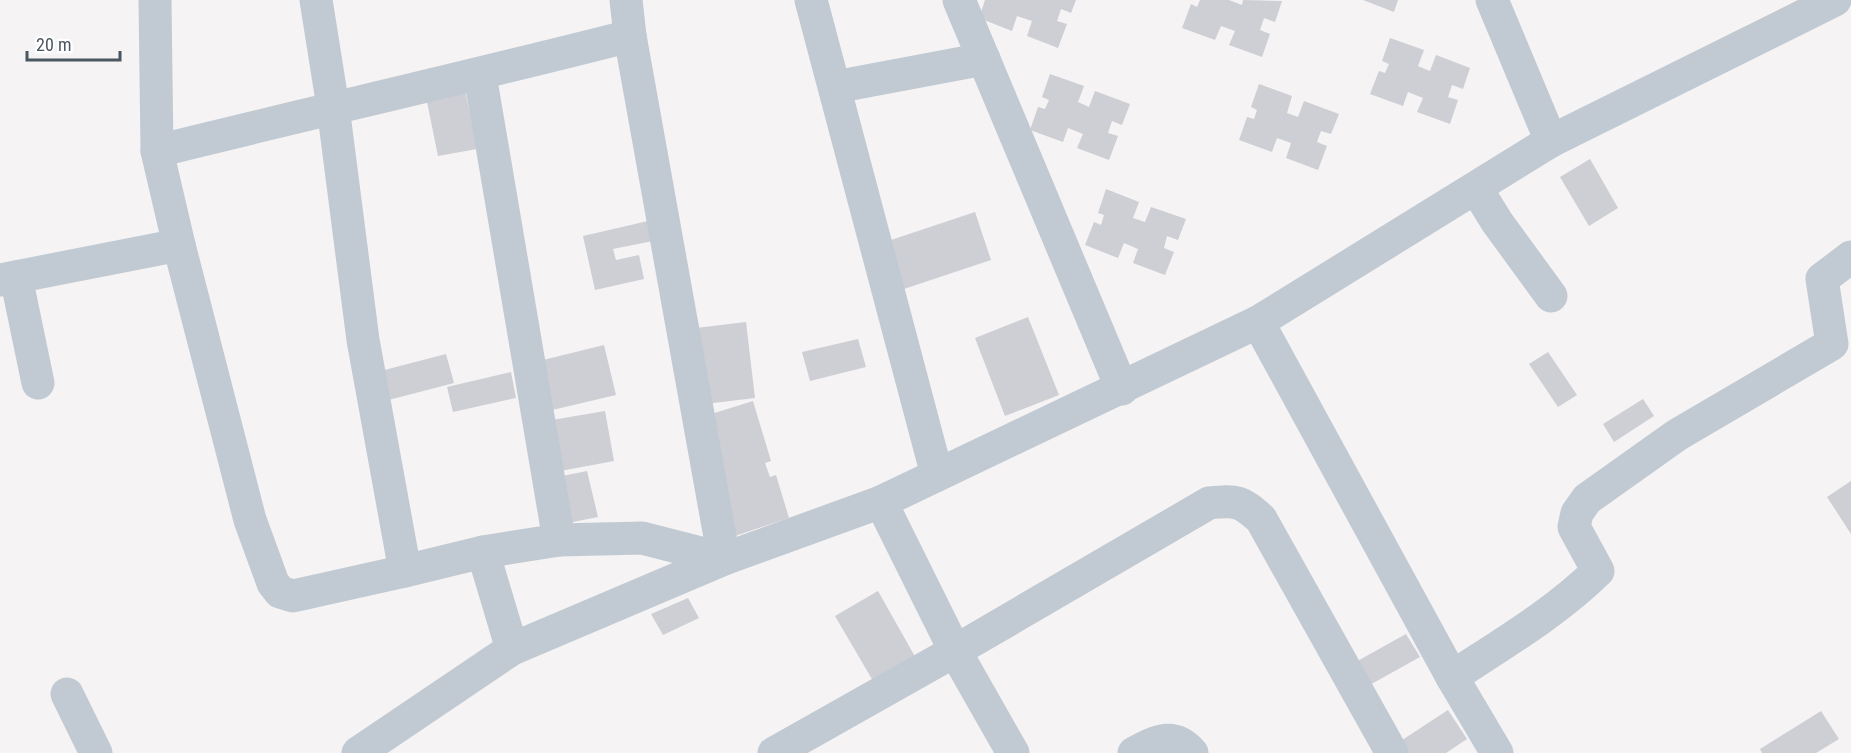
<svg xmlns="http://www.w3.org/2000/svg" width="1851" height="753" viewBox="0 0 1851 753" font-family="'Roboto Condensed',sans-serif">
<rect width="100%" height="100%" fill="#f5f3f3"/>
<g fill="#cdcfd5">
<path d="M 985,0 L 1076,0 L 1071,13 L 1061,9 L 1057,21 L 1067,24 L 1058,48 L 1027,36 L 1032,21 L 1017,16 L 1012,31 L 979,18 Z"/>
<path d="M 1200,0 L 1229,0 L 1242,5 L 1243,0 L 1282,1 L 1275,22 L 1264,18 L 1260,30 L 1270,34 L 1262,57 L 1229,45 L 1235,31 L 1221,26 L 1215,40 L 1182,28 L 1191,4 L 1197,7 Z"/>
<path d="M 1363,0 L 1398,0 L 1394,12 Z"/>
<path d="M 1390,38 L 1424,50 L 1418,66 L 1430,71 L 1436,55 L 1470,68 L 1463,89 L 1452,85 L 1448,97 L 1458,100 L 1450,124 L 1417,112 L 1423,98 L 1408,92 L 1403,106 L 1370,94 L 1379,71 L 1385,73 L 1389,64 L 1382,61 Z"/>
<path d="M 1050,74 L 1084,86 L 1078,102 L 1089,107 L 1095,91 L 1130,104 L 1122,125 L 1112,121 L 1108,133 L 1118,136 L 1109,160 L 1077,148 L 1083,134 L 1068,128 L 1063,142 L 1030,130 L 1038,107 L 1045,109 L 1049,100 L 1042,97 Z"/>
<path d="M 1259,84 L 1292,96 L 1287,113 L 1298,117 L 1304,101 L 1339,114 L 1331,134 L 1321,131 L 1317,142 L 1327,146 L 1318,170 L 1286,158 L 1291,143 L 1277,138 L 1272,152 L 1239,140 L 1247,117 L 1254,119 L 1257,110 L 1251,107 Z"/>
<path d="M 465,89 L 477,149 L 438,156 L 426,97 Z"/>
<path d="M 1590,159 L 1618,208 L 1589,226 L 1560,177 Z"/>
<path d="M 1106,189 L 1139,202 L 1133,218 L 1145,222 L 1151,207 L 1186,219 L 1178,240 L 1167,236 L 1164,248 L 1174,252 L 1165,275 L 1133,263 L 1138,249 L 1124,243 L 1118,258 L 1085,245 L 1094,222 L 1101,225 L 1104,215 L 1098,213 Z"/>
<path d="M 975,212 L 991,260 L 904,289 L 888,241 Z"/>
<path d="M 648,221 L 653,241 L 613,249 L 616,260 L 639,255 L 644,279 L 595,290 L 583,236 Z"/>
<path d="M 1028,317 L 1059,395 L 1005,416 L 975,338 Z"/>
<path d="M 746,322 L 755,398 L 705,404 L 696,328 Z"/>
<path d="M 858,339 L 866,367 L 810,381 L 802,352 Z"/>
<path d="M 604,345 L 616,395 L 548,411 L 535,362 Z"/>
<path d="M 1548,352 L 1577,395 L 1558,407 L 1529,364 Z"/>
<path d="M 446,354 L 454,383 L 381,402 L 373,373 Z"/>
<path d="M 511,372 L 516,398 L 453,412 L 447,387 Z"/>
<path d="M 1643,399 L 1654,416 L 1614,442 L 1603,424 Z"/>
<path d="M 753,401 L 771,461 L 765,463 L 770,477 L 776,475 L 789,518 L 732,537 L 705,416 Z"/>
<path d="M 605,411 L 614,461 L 555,472 L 546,421 Z"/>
<path d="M 587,471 L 598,517 L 568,523 L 557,477 Z"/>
<path d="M 1851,481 L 1851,534 L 1827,497 Z"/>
<path d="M 878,591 L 918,662 L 876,686 L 835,616 Z"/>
<path d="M 688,598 L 699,618 L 663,635 L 651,614 Z"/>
<path d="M 1406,634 L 1420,657 L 1366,687 L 1352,664 Z"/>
<path d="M 1448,710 L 1467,739 L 1446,753 L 1398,753 L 1393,746 Z"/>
<path d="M 1821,711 L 1839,739 L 1816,753 L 1762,753 L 1760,749 Z"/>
</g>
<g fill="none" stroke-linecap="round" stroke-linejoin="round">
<g stroke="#c1cad2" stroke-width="33">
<path d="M 155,0 L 157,151 L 179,245 L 250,520 L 273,583 L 280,592 L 293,596 L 405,571"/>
<path d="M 316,0 L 333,107 L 363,340 L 405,571 L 483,552 L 512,649"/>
<path d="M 811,0 L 937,475"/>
<path d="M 959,0 L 1122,389"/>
<path d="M 1492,0 L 1551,141"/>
<path d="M 480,75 L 559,540"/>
<path d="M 835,87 L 984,59"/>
<path d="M 157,151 C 315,112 473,76 630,36"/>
<path d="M 1476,188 L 1497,222 L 1551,296"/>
<path d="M 16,277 L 38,383"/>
<path d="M 0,280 L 179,245"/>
<path d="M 1258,322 L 1452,677 L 1497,753"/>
<path d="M 881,502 L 955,651 L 1013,753"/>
<path d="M 483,552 L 559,540 L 642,538 L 724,559 L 630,36 L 626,0"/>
<path d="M 1452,677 C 1502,644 1555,613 1598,571 L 1574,527 L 1577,513 L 1587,499 L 1677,435 L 1832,344 L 1822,279 L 1851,257"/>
<path d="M 67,694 L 96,753"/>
<path d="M 358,753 L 512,649 L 724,559 L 881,502 L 1258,322 L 1551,141 L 1835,0"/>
<path d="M 774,753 L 955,651 L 1209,503 C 1237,500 1241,501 1261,519 L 1392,753"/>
<path d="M 1134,753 C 1155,742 1173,731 1192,753"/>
</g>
</g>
<path d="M27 51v9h93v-9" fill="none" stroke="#4a5661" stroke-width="3"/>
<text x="36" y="51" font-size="18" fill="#4a5661" stroke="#ffffff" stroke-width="4.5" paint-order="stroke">20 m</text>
</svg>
